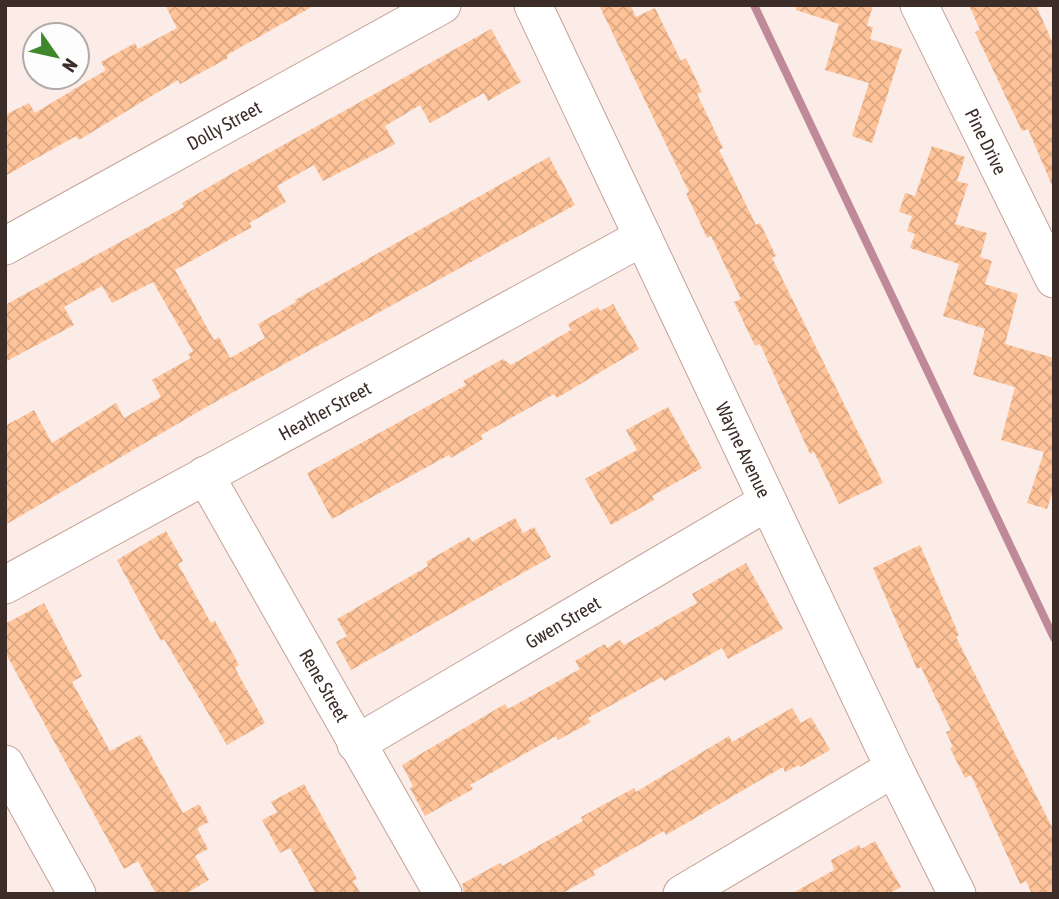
<svg xmlns="http://www.w3.org/2000/svg" width="1059" height="899" viewBox="0 0 1059 899" font-family="'Asap Condensed',sans-serif">
<defs>
<pattern id="building-cross-hatch" width="8" height="8" patternUnits="userSpaceOnUse" patternTransform="scale(1.75)"><rect width="8" height="8" fill="#ffc399"/><path d="M0 0l8 8M0 8l8-8" fill="none" stroke="#dba884"/></pattern>
</defs>
<rect width="100%" height="100%" fill="#fbece7"/>
<g fill="none" stroke-linecap="round" stroke-linejoin="round">
<path stroke="#bf899a" stroke-width="8" d="M 754,5 L 1054,638"/>
</g>
<g fill="url(#building-cross-hatch)">
<path d="M 165,5 L 315,5 L 227,55 L 228,58 L 180,84 L 178,80 L 79,140 L 76,136 L 5,176 L 5,115 L 29,103 L 35,113 L 106,70 L 101,62 L 135,43 L 138,49 L 177,28 Z"/>
<path d="M 599,5 L 630,5 L 636,17 L 655,8 L 681,61 L 686,58 L 702,92 L 697,94 L 723,148 L 719,150 L 756,225 L 760,223 L 776,256 L 772,258 L 883,483 L 839,504 L 814,452 L 810,454 L 760,344 L 755,346 L 734,302 L 741,299 L 711,236 L 707,238 L 686,193 L 689,192 Z"/>
<path d="M 796,5 L 873,5 L 867,26 L 873,27 L 870,39 L 902,49 L 872,143 L 852,136 L 869,83 L 825,70 L 839,24 L 796,10 Z"/>
<path d="M 969,5 L 1036,5 L 1054,46 L 1054,190 L 1028,129 L 1022,131 L 975,32 L 980,30 Z"/>
<path d="M 491,29 L 521,82 L 488,101 L 484,93 L 430,123 L 420,105 L 385,126 L 395,144 L 323,181 L 314,165 L 277,186 L 286,202 L 249,223 L 252,227 L 175,270 L 214,340 L 219,337 L 230,358 L 265,338 L 258,324 L 296,302 L 295,300 L 549,157 L 575,205 L 208,406 L 5,525 L 5,426 L 34,410 L 52,443 L 116,403 L 124,418 L 161,397 L 152,380 L 191,358 L 188,354 L 193,351 L 153,282 L 112,303 L 102,286 L 64,307 L 74,325 L 5,362 L 5,305 L 184,207 L 182,203 L 231,174 Z"/>
<path d="M 932,146 L 965,157 L 957,181 L 968,184 L 955,224 L 987,233 L 980,257 L 992,261 L 985,284 L 1018,294 L 1005,344 L 1054,358 L 1054,488 L 1047,509 L 1027,503 L 1044,452 L 1001,440 L 1015,387 L 973,375 L 985,329 L 943,316 L 959,264 L 910,248 L 915,234 L 907,231 L 912,216 L 899,212 L 905,193 L 915,196 Z"/>
<path d="M 613,304 L 639,349 L 557,398 L 554,394 L 481,435 L 483,439 L 451,458 L 449,455 L 332,519 L 307,473 L 466,385 L 463,381 L 503,359 L 511,365 L 571,330 L 568,324 L 598,307 L 600,311 Z"/>
<path d="M 668,407 L 702,468 L 652,496 L 654,500 L 611,525 L 585,479 L 637,450 L 626,430 Z"/>
<path d="M 515,518 L 523,533 L 534,527 L 551,557 L 351,670 L 336,642 L 347,636 L 337,619 L 428,566 L 426,562 L 469,537 L 472,542 Z"/>
<path d="M 166,531 L 183,561 L 178,564 L 211,623 L 215,621 L 239,665 L 235,668 L 265,723 L 227,745 L 164,639 L 161,641 L 117,560 Z"/>
<path d="M 920,545 L 959,635 L 956,637 L 1054,831 L 1054,894 L 1032,894 L 1026,881 L 1020,884 L 971,775 L 965,778 L 950,748 L 953,747 L 946,732 L 951,730 L 921,667 L 917,669 L 873,568 Z"/>
<path d="M 746,563 L 783,629 L 728,659 L 722,648 L 664,681 L 662,677 L 588,718 L 591,722 L 558,740 L 556,736 L 470,785 L 473,789 L 425,816 L 410,788 L 413,786 L 402,765 L 505,704 L 508,709 L 580,669 L 575,661 L 605,644 L 607,648 L 620,640 L 624,645 L 697,603 L 692,594 Z"/>
<path d="M 44,603 L 82,676 L 72,682 L 110,751 L 140,735 L 183,813 L 199,804 L 209,822 L 197,828 L 208,849 L 195,856 L 209,880 L 185,894 L 156,894 L 138,861 L 124,869 L 5,652 L 5,624 Z"/>
<path d="M 792,708 L 801,723 L 811,717 L 830,750 L 800,767 L 799,765 L 785,772 L 783,767 L 666,835 L 664,831 L 593,871 L 595,875 L 561,894 L 464,894 L 462,884 L 500,863 L 502,866 L 583,821 L 581,817 L 634,788 L 636,792 L 729,736 L 732,742 Z"/>
<path d="M 304,784 L 357,879 L 353,881 L 361,894 L 316,894 L 290,848 L 280,853 L 262,820 L 277,812 L 271,802 Z"/>
<path d="M 875,841 L 901,887 L 888,894 L 791,894 L 834,870 L 831,860 L 859,845 L 861,849 Z"/>
</g>
<g fill="none" stroke-linecap="round" stroke-linejoin="round">
<defs>
<g id="minor">
<path id="s1" d="M 533,5 L 894,768 L 957,894"/>
<path id="s2" d="M 919,5 L 1054,279"/>
<path id="s3" d="M 5,246 L 442,5"/>
<path id="s4" d="M 205,475 L 443,894"/>
<path id="s5" d="M 5,585 L 643,237"/>
<path id="s6" d="M 356,744 L 767,502"/>
<path d="M 5,764 L 77,894"/>
<path d="M 682,894 L 894,768"/>
</g>
</defs>
<use href="#minor" stroke="#c4a197" stroke-width="39"/>
<use href="#minor" stroke="#fff" stroke-width="37"/>
</g>
<g text-anchor="middle" stroke-width="6" stroke-linejoin="round" paint-order="stroke">
<g font-size="19" fill="#3c2d29" stroke="#fdfdfd">
<text dy="7" stroke="none"><textPath href="#s3" startOffset="250">Dolly Street</textPath></text>
<text dy="7" stroke="none"><textPath href="#s2" startOffset="152">Pine Drive</textPath></text>
<text dy="7" stroke="none"><textPath href="#s5" startOffset="364">Heather Street</textPath></text>
<text dy="7" stroke="none"><textPath href="#s1" startOffset="492">Wayne Avenue</textPath></text>
<text dy="7" stroke="none"><textPath href="#s6" startOffset="240">Gwen Street</textPath></text>
<text dy="7" stroke="none"><textPath href="#s4" startOffset="242">Rene Street</textPath></text>
</g>
</g>
<rect width="1059" height="899" fill="none" stroke="#3c2d29" stroke-width="14"/>
<g transform="translate(56 56) rotate(124)"><circle r="33" fill="#fdfdfd" stroke="#b0aaa8" stroke-width="2"/>
<path d="M0-5L12 26L0 18L-12 26Z" fill="#40872c"/>
<text y="-10" font-size="19" font-weight="bold" text-anchor="middle" fill="#3c2d29">N</text>
</g>
</svg>
